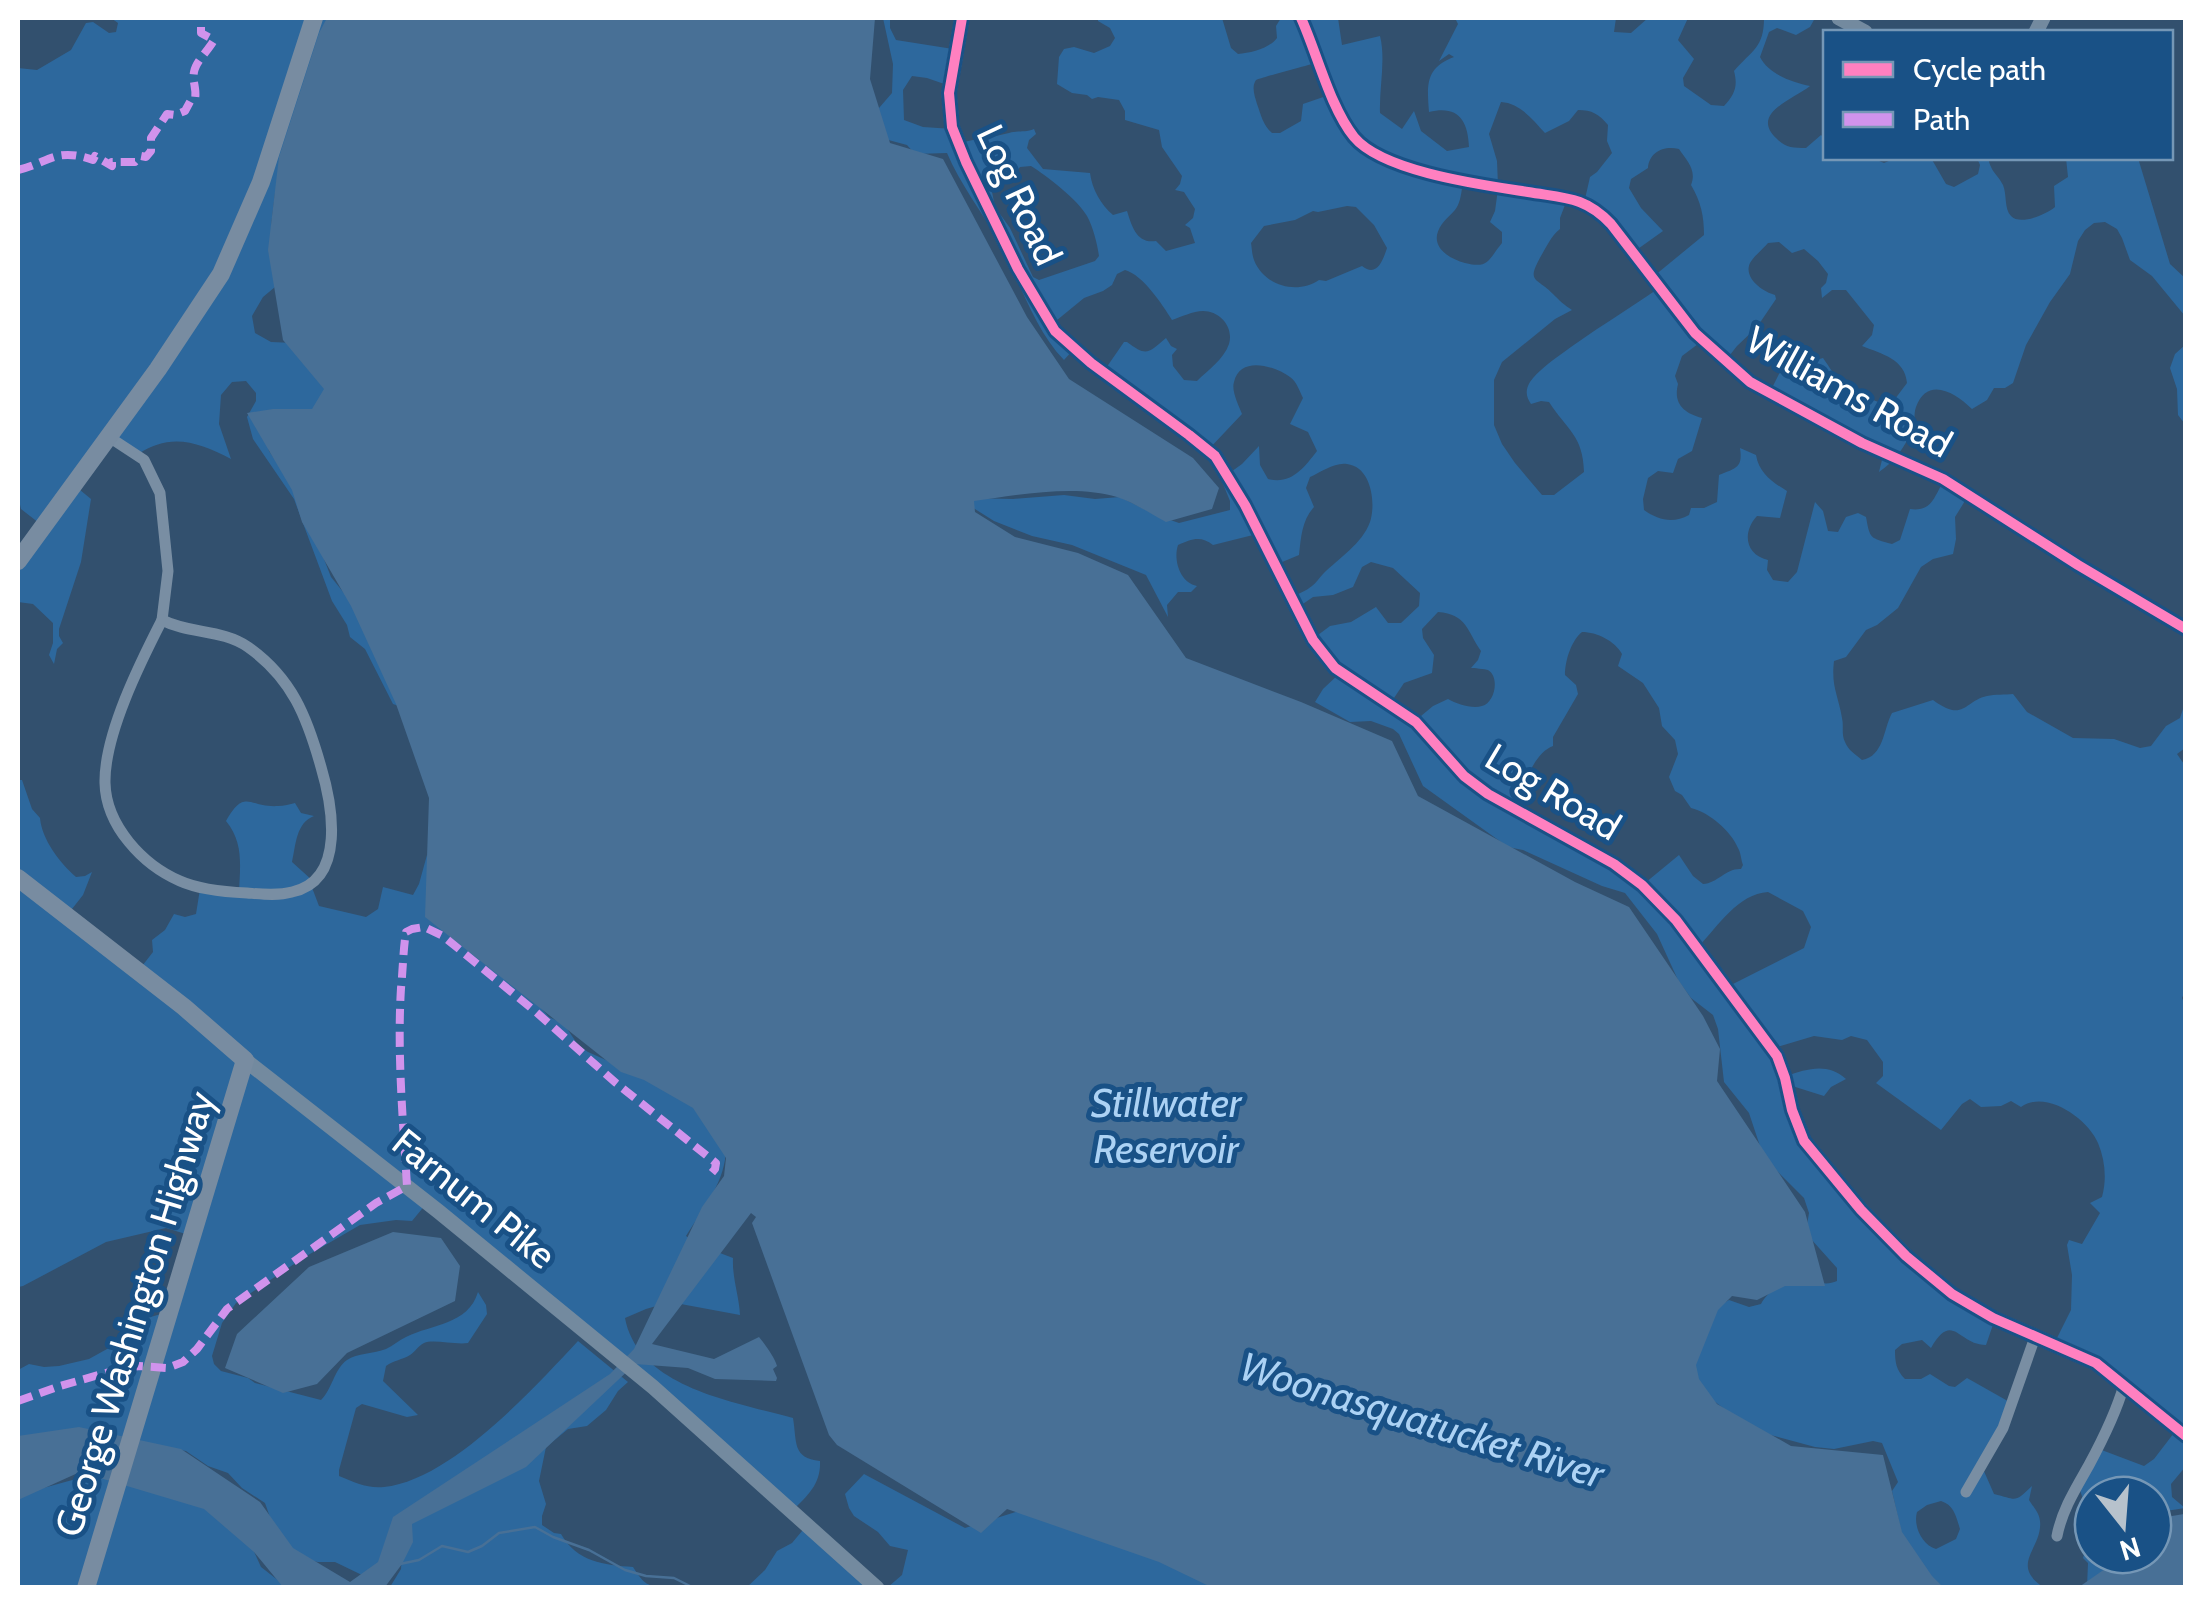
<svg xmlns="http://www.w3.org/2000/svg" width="2203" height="1605" viewBox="0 0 2203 1605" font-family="Cabin,sans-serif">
<rect width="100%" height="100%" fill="#32506e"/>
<g fill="#2d689d" fill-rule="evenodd">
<path d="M 111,18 L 328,18 L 275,193 L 271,226 L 275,287 L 263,297 L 252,316 L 255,333 L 271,342 L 294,343 L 332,385 L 315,408 L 264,429 L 269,451 L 299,495 L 331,577 L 344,593 L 361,605 L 402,707 L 393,704 L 365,649 L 350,637 L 347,625 L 332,601 L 294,499 L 253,439 L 247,417 L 256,401 L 256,393 L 246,381 L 232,382 L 221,395 L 219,424 L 231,459 C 198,442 170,432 137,455 L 109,433 L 74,485 L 91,499 L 81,562 L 59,629 L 59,636 L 63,643 L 57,649 L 54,664 L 49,655 L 53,643 L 53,623 L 33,604 L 18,602 L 18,554 L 39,523 L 21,509 L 18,496 L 18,68 L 37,70 L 71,50 L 86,23 L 93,22 L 109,33 L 116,32 L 118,23 Z"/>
<path d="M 883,18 L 890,18 L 890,28 L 896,40 L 953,49 L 950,86 L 927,78 L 912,76 L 903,90 L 904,120 L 923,127 L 953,129 L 959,143 C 976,139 993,137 1009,133 C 1019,130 1025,133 1034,129 L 1036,134 L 1029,140 L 1027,148 L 1043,169 L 1090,173 C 1092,189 1101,205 1113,215 L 1127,211 C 1132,227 1137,244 1156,241 L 1166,251 L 1195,243 L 1190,228 L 1185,225 L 1193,218 L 1195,209 L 1184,192 L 1175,190 L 1180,184 L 1182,176 L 1162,147 L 1159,130 L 1125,120 L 1125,111 L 1119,100 L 1098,97 L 1092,99 L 1087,95 L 1072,93 L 1057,84 L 1059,57 L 1064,49 L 1074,47 L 1094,53 L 1110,46 L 1115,38 L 1110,28 L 1098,21 L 1098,18 L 1222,18 L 1231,48 L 1238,54 C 1251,53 1270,48 1277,38 L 1276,26 L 1281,18 L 1338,18 L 1342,45 L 1380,36 C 1386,60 1379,88 1380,113 L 1402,129 L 1414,111 L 1421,131 L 1447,151 L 1469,147 C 1468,120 1458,105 1429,112 C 1427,85 1425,68 1454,57 L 1449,54 L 1439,61 L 1458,24 L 1455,18 L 1616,18 L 1614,32 L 1631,33 L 1648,18 L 1688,18 L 1678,40 L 1694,59 L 1683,78 L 1684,86 L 1711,105 L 1724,106 C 1735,94 1738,86 1734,71 C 1752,50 1764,48 1764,18 L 1815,18 L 1810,27 L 1796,35 L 1777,28 L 1769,32 L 1760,57 C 1769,75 1793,82 1810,86 C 1794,99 1750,113 1776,138 C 1785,148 1793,148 1806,148 L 1821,135 L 1825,139 L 1826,158 L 1872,158 L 1884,163 L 1896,158 L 1931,158 L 1946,184 L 1954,187 L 1978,174 L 1980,165 L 1977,158 L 1988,158 C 1992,174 1997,173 2003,185 C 2007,194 2004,209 2011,216 C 2020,226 2047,214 2055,207 L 2054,186 L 2068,177 L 2066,158 L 2138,158 L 2170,264 L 2185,278 L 2185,316 L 2152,276 L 2130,260 L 2122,238 L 2117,229 L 2105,222 L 2094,223 L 2085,230 L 2078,241 L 2070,274 L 2050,302 L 2026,345 L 2013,383 L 2005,388 L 1994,388 L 1987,400 L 1972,409 C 1955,392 1927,376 1916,407 C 1913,415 1916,423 1913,429 C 1904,448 1896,460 1879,472 L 1883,456 L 1770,392 L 1781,370 L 1823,358 C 1835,375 1843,392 1865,394 C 1872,402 1881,403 1892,403 L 1907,383 C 1905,359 1882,354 1862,346 L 1872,335 L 1874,325 L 1846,290 L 1832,290 L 1822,298 L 1821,288 L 1826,283 L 1828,274 L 1818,261 L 1804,249 L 1792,253 L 1779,242 L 1768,243 C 1763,249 1753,257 1750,263 C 1743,278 1763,292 1775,295 L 1776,299 L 1757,327 L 1737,346 L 1726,360 L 1702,341 L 1682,356 L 1675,376 L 1678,384 C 1673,404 1684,413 1702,418 L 1692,451 L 1678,459 L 1673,473 L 1658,471 L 1648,478 L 1643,499 L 1644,510 C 1658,520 1673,524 1689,515 L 1691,508 L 1704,508 L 1717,502 L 1719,475 C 1736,468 1743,468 1740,448 L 1756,455 C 1759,473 1772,482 1787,491 L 1780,518 L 1757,516 C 1742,532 1745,555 1768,560 L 1767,570 L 1773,580 L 1788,582 L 1797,572 L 1815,502 L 1823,511 L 1828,531 L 1838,532 L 1846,517 L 1858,513 L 1866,517 C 1870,539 1870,538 1892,544 L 1900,540 L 1910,509 C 1932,512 1934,497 1944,480 L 1968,496 L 1955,517 L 1956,539 L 1953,554 L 1933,559 L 1921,567 L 1898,608 L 1877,625 L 1866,630 L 1846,657 L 1834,661 C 1831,687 1838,694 1842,718 C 1844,726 1841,734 1845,742 C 1848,750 1855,754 1862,760 C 1884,756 1883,730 1892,713 L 1933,700 C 1964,723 1964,701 1987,696 C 1995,694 2005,695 2013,694 L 2027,712 L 2073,738 L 2114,739 L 2140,748 L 2151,746 L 2166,726 L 2180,718 L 2185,703 L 2185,748 L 2177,754 L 2186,767 L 2186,989 L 2182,998 L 2186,1007 L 2186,1466 L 2171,1484 L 2172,1497 L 2185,1508 L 2166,1511 L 2159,1516 L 2158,1530 L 2153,1539 L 2153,1495 L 2093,1495 L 2093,1555 L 2131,1555 L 2087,1587 L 2088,1563 L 2083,1558 C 2092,1531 2088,1511 2078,1485 L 2099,1449 L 2144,1466 L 2154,1459 L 2177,1429 L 2055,1342 L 2071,1310 L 2072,1275 L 2067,1245 L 2069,1240 L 2082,1244 L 2100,1213 L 2090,1203 L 2102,1197 C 2107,1179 2105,1160 2098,1143 C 2088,1119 2046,1089 2021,1107 L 2011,1101 L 2001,1106 L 1981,1107 L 1970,1099 L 1962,1104 L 1941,1130 L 1876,1083 L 1883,1076 L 1883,1062 L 1867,1040 L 1851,1036 L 1842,1040 L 1814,1036 L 1774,1048 L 1786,1076 C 1807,1069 1827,1062 1846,1079 L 1831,1087 L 1824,1096 L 1789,1085 L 1806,1141 L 1905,1253 L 1996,1316 L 1986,1345 C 1958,1345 1953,1310 1931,1348 L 1922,1340 L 1902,1344 L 1895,1350 C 1895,1362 1896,1370 1905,1379 L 1921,1379 L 1930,1374 L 1949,1386 L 1955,1387 L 1967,1378 L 2013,1404 L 1983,1469 L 1994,1494 C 2018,1500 2014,1503 2032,1486 L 2029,1500 C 2033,1507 2039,1512 2040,1521 C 2043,1548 2009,1564 2043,1587 L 1927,1587 L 1910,1570 L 1892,1491 L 1898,1482 L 1882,1443 L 1873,1441 L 1834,1449 L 1815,1447 L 1752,1430 L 1689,1382 L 1714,1309 L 1729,1300 L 1749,1307 L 1761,1304 C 1766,1293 1783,1282 1795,1280 C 1810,1277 1822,1288 1837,1281 L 1837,1268 L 1811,1239 L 1807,1225 L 1809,1213 L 1804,1198 L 1764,1158 L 1749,1113 L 1724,1082 L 1718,1029 L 1713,1015 L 1691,998 L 1678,980 L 1657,934 L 1625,893 L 1602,886 L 1523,850 L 1508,847 L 1423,786 L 1399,734 L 1393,729 L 1371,721 L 1350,722 L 1315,702 L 1323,689 L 1340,673 L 1314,638 L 1330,626 L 1351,622 L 1376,607 L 1388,623 L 1401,623 L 1419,606 L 1420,593 L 1393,568 L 1371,562 L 1362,567 L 1353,587 L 1333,595 L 1313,597 L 1297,608 L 1291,597 C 1298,594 1306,591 1312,586 C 1316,583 1319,578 1323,574 C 1339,558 1362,544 1370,522 C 1376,504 1372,467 1347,464 C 1335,462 1321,472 1310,477 L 1306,488 L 1314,507 C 1302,520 1301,537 1299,555 L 1275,565 L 1257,534 L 1213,545 C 1201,535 1191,539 1178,545 C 1173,560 1180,583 1197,586 L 1191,592 L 1178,592 L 1167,605 L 1168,617 L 1146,575 L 1072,545 L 1032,536 L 994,521 L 967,504 L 967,498 L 1013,499 L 1064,495 L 1095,499 L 1120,497 L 1156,515 L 1179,523 L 1230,510 L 1230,501 L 1221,479 L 1242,464 L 1259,446 L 1260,465 L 1268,479 C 1291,485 1304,468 1317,451 L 1308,432 L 1290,424 L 1303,398 C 1299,390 1297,382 1290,377 C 1275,366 1240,355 1234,382 C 1231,391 1239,406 1242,414 L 1208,450 L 1104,371 L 1124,342 L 1127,342 C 1147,357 1148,353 1166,338 L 1171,346 L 1177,349 L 1172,355 L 1173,366 L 1184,380 L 1197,381 C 1208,370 1224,359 1229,344 C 1234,327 1220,311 1203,311 C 1193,311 1181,317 1172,320 C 1162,304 1143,275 1125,270 L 1117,274 L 1112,285 L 1103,291 L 1084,298 L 1051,325 L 1073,350 L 1064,360 C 1034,329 1020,281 999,242 C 982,212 960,184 947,153 L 915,154 L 907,145 L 881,138 L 879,108 L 892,93 L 893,64 ZM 1319,62 L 1332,94 L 1303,104 L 1301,121 L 1280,133 L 1272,133 C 1263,125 1261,115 1257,104 C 1255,97 1251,87 1256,80 C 1259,78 1310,65 1319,62 ZM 1501,102 C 1520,103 1533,120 1545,133 L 1569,121 L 1578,110 C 1592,110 1599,114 1608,125 L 1607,141 L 1612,153 L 1597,172 L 1590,177 L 1585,199 L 1610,213 L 1635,251 L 1663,231 L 1641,208 L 1629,188 L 1631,179 L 1648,168 C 1649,152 1664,145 1679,149 C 1687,161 1697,170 1691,185 C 1701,202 1704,216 1704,235 L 1654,276 L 1659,288 C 1626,311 1592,331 1560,355 C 1550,362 1537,372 1530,382 C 1525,390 1526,397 1531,404 L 1541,401 L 1549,402 C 1567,430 1583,435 1584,472 L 1554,495 L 1542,495 L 1515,463 L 1502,444 L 1494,425 L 1494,380 L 1502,362 L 1555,319 L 1572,310 C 1564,305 1559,300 1553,294 C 1536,277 1526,283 1541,256 C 1547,246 1551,236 1560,229 L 1560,218 L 1568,197 L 1498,189 L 1495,211 L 1490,222 L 1502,232 L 1502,243 C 1488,260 1489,269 1465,263 C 1447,258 1427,245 1442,224 C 1447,217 1455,212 1458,205 C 1461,199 1462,188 1463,181 L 1498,185 L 1497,161 L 1489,134 ZM 1031,166 C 1047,176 1078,200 1087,216 C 1093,227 1097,243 1099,256 L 1095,261 L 1039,280 L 1033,277 L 1010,228 L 995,207 L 991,187 L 1011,179 L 1020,167 ZM 1347,206 L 1356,207 L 1374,225 L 1387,248 C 1383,260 1377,278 1362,266 L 1326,281 L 1319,280 C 1297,295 1264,286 1254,260 C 1252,255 1252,249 1251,243 L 1264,226 L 1295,220 L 1313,211 L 1318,212 ZM 1438,612 C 1467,614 1467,631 1481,651 L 1478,660 L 1471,668 C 1472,668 1486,669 1488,670 C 1500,677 1495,703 1482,706 C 1472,709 1457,704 1448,699 L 1433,706 L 1415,721 L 1390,704 L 1404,683 L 1432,673 L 1434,655 L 1423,638 L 1422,629 ZM 1582,632 C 1597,632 1615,641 1622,654 L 1618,666 L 1643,683 L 1659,708 L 1662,726 L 1675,740 L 1678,754 L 1669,777 L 1675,791 L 1682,795 L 1691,808 C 1709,812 1731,831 1738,848 C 1741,853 1741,860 1743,865 L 1741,869 C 1726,868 1718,883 1703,884 L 1693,876 L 1679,855 L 1645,883 L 1514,806 C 1524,788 1532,754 1553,746 L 1553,737 L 1578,694 L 1576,685 L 1565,675 C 1565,661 1571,641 1582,632 ZM 1768,892 L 1803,911 L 1811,927 L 1804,948 L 1729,986 L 1699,946 C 1719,925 1738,894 1768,892 ZM 1941,1501 C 1954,1505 1956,1516 1960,1529 L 1956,1539 L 1936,1549 C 1922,1545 1913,1526 1917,1512 L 1927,1505 Z"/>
<path d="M 2185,345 L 2185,424 L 2178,415 L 2177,389 L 2170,368 L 2175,354 Z"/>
<path d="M 18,780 L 22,780 L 32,809 L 40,818 C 42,840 60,863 76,877 L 85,876 L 92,872 L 83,895 L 68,914 L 139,970 L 153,952 L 152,940 L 165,930 L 174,914 L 185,917 L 196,914 L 200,889 L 239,893 C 240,866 244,843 226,821 C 245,787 249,808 278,806 C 284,806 290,804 295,803 L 301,813 L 314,816 C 296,823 296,844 292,862 L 313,881 L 311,885 L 319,906 L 366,917 L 378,909 L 383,887 L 413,895 L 419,884 L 427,855 L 523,988 L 549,1017 L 564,1024 L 578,1045 L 588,1052 L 624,1068 L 670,1065 L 726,1145 C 727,1180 704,1207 686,1236 L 699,1245 L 733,1258 C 732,1278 739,1295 740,1315 L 670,1302 L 646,1309 L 625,1318 C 638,1388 736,1402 793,1418 C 797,1442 792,1458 820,1461 C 821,1484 808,1495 793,1510 L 426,1204 L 412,1221 L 396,1220 L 360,1225 L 303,1258 L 236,1303 L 222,1323 L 212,1356 L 214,1364 L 221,1371 L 248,1378 L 255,1383 L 321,1400 C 332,1390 334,1369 347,1360 C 357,1353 374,1354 386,1349 C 393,1346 399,1340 406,1337 C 432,1324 468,1325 478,1292 L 486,1305 L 487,1314 L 468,1343 C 455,1345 433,1339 424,1343 C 418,1346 415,1352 410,1355 C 402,1360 394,1360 386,1366 L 383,1381 L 418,1415 L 407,1417 L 362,1404 L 356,1408 L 339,1470 L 339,1476 C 354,1482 368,1489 384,1487 C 451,1480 533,1389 578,1341 L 628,1382 L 618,1391 L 606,1410 L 587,1426 L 568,1429 L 546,1447 L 539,1481 L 546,1504 L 542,1516 L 542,1525 L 554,1533 L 561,1534 C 577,1562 604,1565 633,1567 C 642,1581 646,1587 663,1587 L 390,1587 L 401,1569 L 402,1552 L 362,1575 L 335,1562 L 318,1562 L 295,1557 L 278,1540 L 265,1503 L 242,1488 L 228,1473 L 208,1466 L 186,1451 L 141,1443 L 18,1452 L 18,1370 L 29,1364 L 44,1367 L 59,1366 L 89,1359 L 116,1344 L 124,1329 L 133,1322 L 161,1314 L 189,1235 L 166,1228 L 106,1242 L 23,1286 L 18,1287 Z"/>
<path d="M 94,1474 L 148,1477 L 243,1527 L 261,1567 L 288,1588 L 18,1588 L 18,1495 Z"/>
<path d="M 864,1474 L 965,1528 L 1022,1510 L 1240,1587 L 888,1587 L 902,1575 L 908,1550 L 890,1546 L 878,1532 L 854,1516 L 849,1508 L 845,1494 Z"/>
<path d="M 807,1525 L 876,1588 L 746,1588 L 765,1570 L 777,1551 L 792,1543 Z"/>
</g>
<g fill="#487096">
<path d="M 327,18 L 875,18 L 870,79 L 890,143 L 943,159 L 1027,317 L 1069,379 L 1193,458 L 1219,488 L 1212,509 L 1166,522 C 1151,514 1133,502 1117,497 C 1075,484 1017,495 974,501 L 975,512 L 1015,537 L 1078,553 L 1128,575 L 1186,658 L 1301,702 L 1392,741 L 1418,796 L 1575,882 L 1629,907 L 1703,1016 L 1720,1049 L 1717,1081 L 1805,1212 L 1825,1286 L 1785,1286 L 1757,1300 L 1732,1296 L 1718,1310 L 1696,1365 L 1699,1379 L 1717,1404 L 1791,1446 L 1883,1455 L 1902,1532 L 1932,1576 L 1943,1587 L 1211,1587 L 1159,1562 L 1007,1509 L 981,1533 L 837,1445 L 829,1435 L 752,1223 L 756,1217 L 751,1213 L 652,1344 L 714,1359 L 759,1337 C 765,1344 775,1358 777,1366 L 773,1369 L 777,1378 L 776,1381 L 715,1379 L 688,1368 L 635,1364 L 526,1467 L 412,1524 L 413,1542 L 402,1564 L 385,1587 L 283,1587 L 254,1552 L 204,1509 L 80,1472 L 18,1500 L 18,1436 L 79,1427 L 181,1449 L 260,1502 L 293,1548 L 350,1582 L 378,1562 L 393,1517 L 610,1374 L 634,1349 L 702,1207 L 724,1176 L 726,1158 L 693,1108 L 644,1080 L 621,1072 L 425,917 L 429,798 L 396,704 L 351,606 L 302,522 L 292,490 L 247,413 L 273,409 L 312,409 L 324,389 L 283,340 L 268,250 L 279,157 L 319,33 Z"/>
<path d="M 393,1232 L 441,1238 L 460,1266 L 455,1301 L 347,1353 L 317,1384 L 283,1393 L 225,1368 L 237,1334 L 309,1267 Z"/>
<path d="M 2184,1514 L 2185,1587 L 2079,1587 L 2125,1555 L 2153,1555 L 2153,1529 L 2160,1518 Z"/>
</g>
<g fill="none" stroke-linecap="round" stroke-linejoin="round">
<g stroke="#487096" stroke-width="2.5">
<path d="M 400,1564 L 419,1560 L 442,1546 L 468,1552 L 482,1546 L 499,1533 L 535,1527 L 553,1537 L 589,1550 L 625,1570 L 646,1576 L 674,1578 L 694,1588"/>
<path d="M 766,1588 L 767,1588"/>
</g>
<g stroke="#798ea3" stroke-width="11">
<path d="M 1301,18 C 1317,53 1330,107 1354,137 C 1383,172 1483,185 1528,192 C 1563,198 1585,196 1611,224 L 1695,333 L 1750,382 L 1862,443 L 1943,479 L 2078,565 L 2186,629"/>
<path d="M 109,437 L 144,460 L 160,493 L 168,571 L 162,620"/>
<path d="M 162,620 C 189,634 222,629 248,647 C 292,678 307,717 321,767 C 332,804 347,880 292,892 C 278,896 261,894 247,893 C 225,892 200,890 180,881 C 143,865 106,826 105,783 C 104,735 140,663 162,620 Z"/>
<path d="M 1966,1492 L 2003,1428 L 2035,1337"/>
<path d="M 2057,1536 C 2062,1510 2076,1488 2089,1465 C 2103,1439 2116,1413 2124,1385"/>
</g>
<g stroke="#738a9f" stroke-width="15">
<path d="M 962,18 L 949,93 L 952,127 L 966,162 L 1018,269 L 1055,331 L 1091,363 L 1189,435 L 1215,456 L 1245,505 L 1313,640 L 1335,668 L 1416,722 L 1464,776 L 1488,794 L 1614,864 L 1642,885 L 1676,920 L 1777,1056 L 1785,1078 L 1792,1110 L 1804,1141 L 1861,1210 L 1906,1256 L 1952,1294 L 1993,1318 L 2096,1363 L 2186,1436"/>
<path d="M 1839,18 L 1865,32"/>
<path d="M 2036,32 L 2043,18"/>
<path d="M 245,1060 L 438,1211 L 653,1387 L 877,1588"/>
</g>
<g stroke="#788ca1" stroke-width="18">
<path d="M 18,561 L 158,369 L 221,274 L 261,182 L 314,18"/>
<path d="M 18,878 L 184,1007 L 245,1060 L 86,1588"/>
</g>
<g stroke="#d193ec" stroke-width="8" stroke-dasharray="15 8" stroke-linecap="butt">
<path d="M 18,170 C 50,162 56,147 93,160 L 95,156 L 112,166 L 112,162 L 135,162 L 141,156 L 146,157 L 151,151 L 151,138 L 167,114 L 175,115 L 185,111 L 191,100 L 195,99 C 197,88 192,82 194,72 C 196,61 208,51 214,40 L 201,33 L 201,18"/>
<path d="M 18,1401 L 60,1386 L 116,1370 L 139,1366 L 167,1368 L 183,1362 L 197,1349 L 227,1309 L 376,1203 L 407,1186 C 403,1120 397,1054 401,988 C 403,969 403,951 406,932 L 412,929 L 424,927 L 443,936 L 536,1012 L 616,1083 L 716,1163 L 715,1169 L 710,1175"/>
</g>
<defs>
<g id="cycleway">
<path d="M 962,18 L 949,93 L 952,127 L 966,162 L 1018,269 L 1055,331 L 1091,363 L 1189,435 L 1215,456 L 1245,505 L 1313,640 L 1335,668 L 1416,722 L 1464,776 L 1488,794 L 1614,864 L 1642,885 L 1676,920 L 1777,1056 L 1785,1078 L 1792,1110 L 1804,1141 L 1861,1210 L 1906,1256 L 1952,1294 L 1993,1318 L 2096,1363 L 2186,1436"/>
<path d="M 1301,18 C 1317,53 1330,107 1354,137 C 1383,172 1483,185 1528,192 C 1563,198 1585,196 1611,224 L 1695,333 L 1750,382 L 1862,443 L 1943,479 L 2078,565 L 2186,629"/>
</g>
</defs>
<use href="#cycleway" stroke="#195186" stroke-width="16"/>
<use href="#cycleway" stroke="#ff80c0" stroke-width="10"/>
</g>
<g text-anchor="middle" stroke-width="10" stroke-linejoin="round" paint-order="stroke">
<g font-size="38" fill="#fff" stroke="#195186">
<text transform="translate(1019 195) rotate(65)" y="13">Log Road</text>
<text transform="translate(1849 392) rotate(29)" y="13">Williams Road</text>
<text transform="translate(1553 792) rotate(31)" y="13">Log Road</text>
<text transform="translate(474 1199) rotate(39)" y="13">Farnum Pike</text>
<text transform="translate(135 1314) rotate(-73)" y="13">George Washington Highway</text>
</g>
<g font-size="40" font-style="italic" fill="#acd2f4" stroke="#195186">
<text x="1166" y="1117">Stillwater<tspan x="1166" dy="46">Reservoir</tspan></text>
<text transform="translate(1422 1420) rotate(17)" y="14">Woonasquatucket River</text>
</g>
</g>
<rect width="2203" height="1605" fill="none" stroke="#ffffff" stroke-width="40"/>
<rect x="1823" y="30" width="350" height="130" fill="#195186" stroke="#7597b6" stroke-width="2.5"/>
<rect x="1843" y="62" width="50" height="15" fill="#ff80c0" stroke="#7597b6" stroke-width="2.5"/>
<text x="1913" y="80" font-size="30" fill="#ffffff">Cycle path</text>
<rect x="1843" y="112" width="50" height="15" fill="#d193ec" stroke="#7597b6" stroke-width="2.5"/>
<text x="1913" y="130" font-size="30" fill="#ffffff">Path</text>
<g transform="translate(2123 1525) rotate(163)"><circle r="48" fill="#195186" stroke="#7597b6" stroke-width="2.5"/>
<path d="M0-8L18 38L0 25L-18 38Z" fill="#b7c2cc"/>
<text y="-15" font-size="28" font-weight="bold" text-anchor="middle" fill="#ffffff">N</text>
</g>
</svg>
